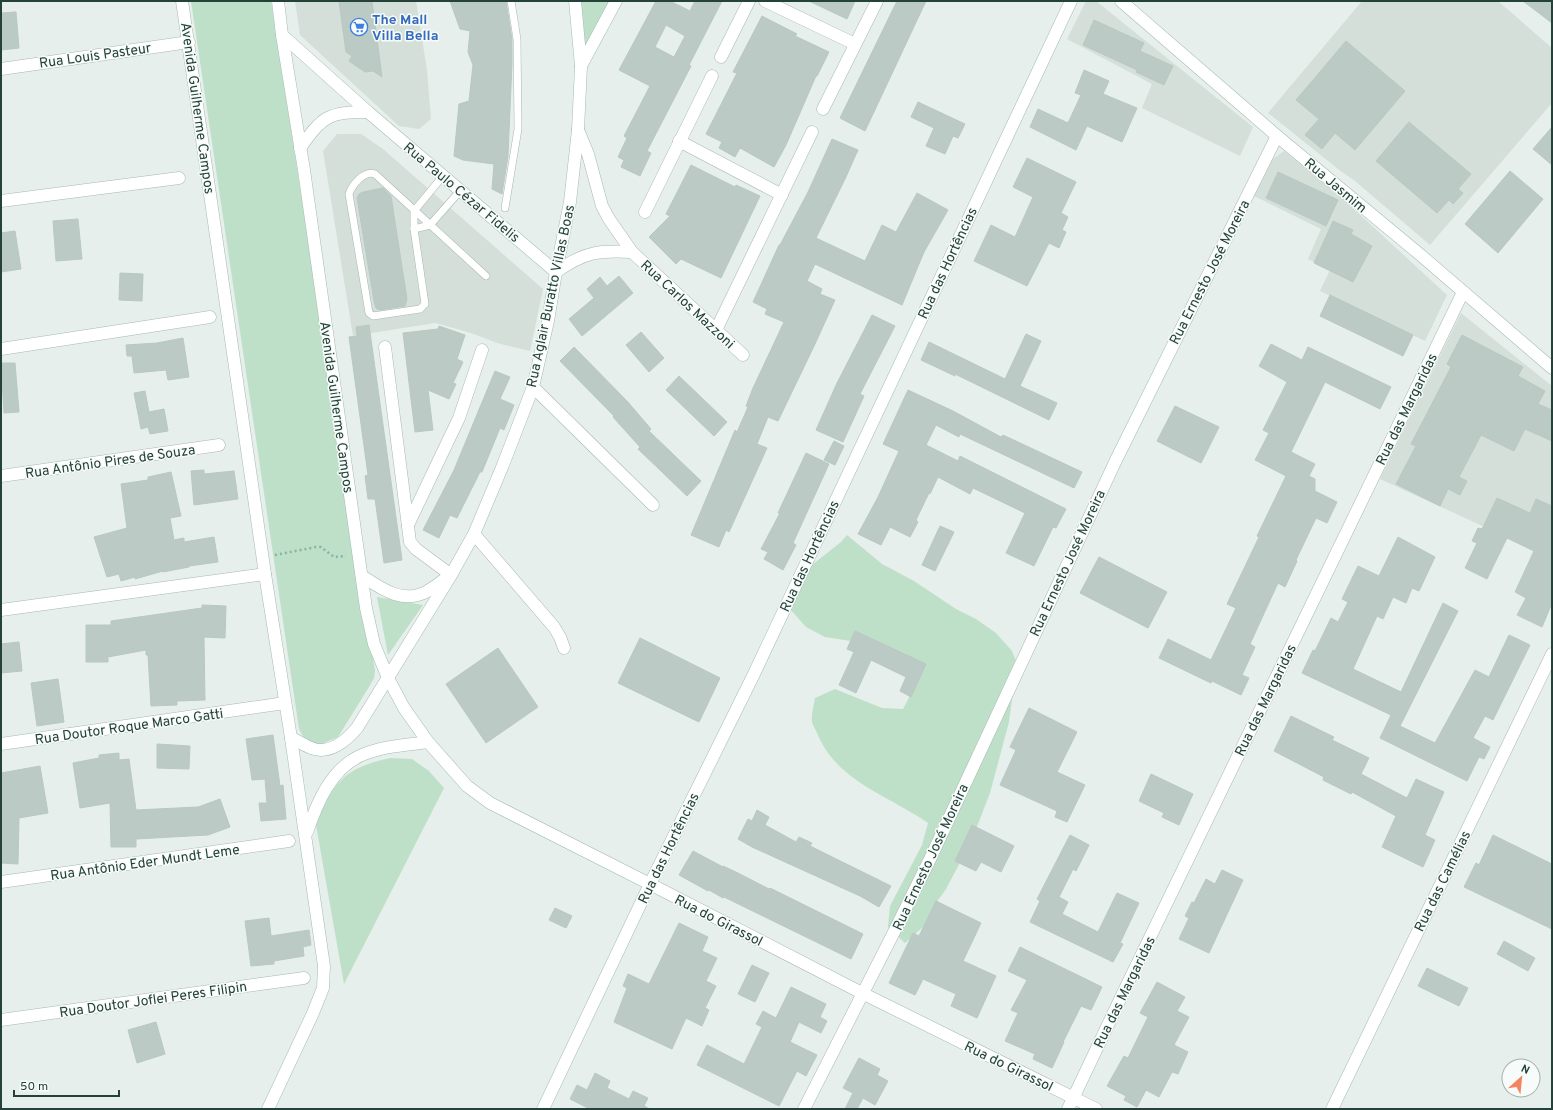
<svg xmlns="http://www.w3.org/2000/svg" width="1553" height="1110" viewBox="0 0 1553 1110" font-family="Overpass,sans-serif">
<rect width="100%" height="100%" fill="#e6efeb"/>
<g fill="#d4dfda">
<path d="M 295,1 L 416,1 L 427,70 L 431,119 L 419,129 L 399,126 L 300,35 Z"/>
<path d="M 1086,1 L 1096,1 L 1253,127 L 1240,156 L 1142,108 L 1152,84 L 1067,39 Z"/>
<path d="M 1362,1 L 1498,1 L 1552,48 L 1552,103 L 1430,245 L 1355,181 L 1338,169 L 1268,113 Z"/>
<path d="M 337,134 L 361,134 L 383,149 L 543,289 L 530,351 L 497,343 L 471,333 L 435,323 L 353,336 L 323,151 Z"/>
<path d="M 1284,151 L 1344,200 L 1447,295 L 1425,341 L 1320,291 L 1330,270 L 1308,259 L 1321,229 L 1254,196 L 1273,159 Z"/>
<path d="M 1461,313 L 1552,386 L 1552,558 L 1380,479 Z"/>
</g>
<g fill="#bfe0c8">
<path d="M 191,1 L 271,1 L 375,671 L 374,678 L 369,687 L 338,737 L 319,745 L 305,740 L 299,729 Z"/>
<path d="M 580,1 L 611,1 L 583,51 Z"/>
<path d="M 847,535 L 882,564 L 914,581 L 956,609 L 976,619 L 996,633 L 1012,651 L 1020,671 L 1013,692 L 1009,722 L 990,793 L 971,842 L 946,889 L 933,907 L 923,927 L 905,943 L 888,927 L 890,906 L 922,845 L 928,823 C 888,795 837,782 817,733 C 816,730 813,726 812,722 C 811,715 814,705 815,698 L 835,689 L 882,708 L 903,709 L 913,690 L 910,666 L 851,641 L 825,637 L 806,627 L 790,609 L 808,568 L 841,542 Z"/>
<path d="M 377,597 L 423,605 L 388,655 Z"/>
<path d="M 391,758 L 412,759 L 429,771 L 444,788 L 344,984 L 316,825 C 332,783 345,767 391,758 Z"/>
</g>
<g fill="#bbcac4" stroke="#b8c9c2" fill-rule="evenodd">
<path d="M 339,1 L 372,1 L 382,77 L 373,71 L 365,72 L 349,61 L 352,56 L 346,52 Z"/>
<path d="M 450,1 L 506,1 L 512,39 L 512,63 L 508,156 L 502,194 L 492,189 L 494,164 L 463,160 L 454,156 L 459,104 L 469,101 L 473,65 L 468,52 L 470,31 L 460,29 Z"/>
<path d="M 656,1 L 670,1 L 690,11 L 695,1 L 722,1 L 689,65 L 691,66 L 647,151 L 651,153 L 640,176 L 621,167 L 624,160 L 618,157 L 627,138 L 624,136 L 650,86 L 619,70 ZM 666,25 L 685,36 L 674,57 L 655,47 Z"/>
<path d="M 809,1 L 855,1 L 847,19 Z"/>
<path d="M 897,1 L 926,1 L 865,131 L 840,118 Z"/>
<path d="M 1523,1 L 1552,1 L 1552,23 Z"/>
<path d="M 16,12 L 19,48 L 1,50 L 1,13 Z"/>
<path d="M 762,16 L 797,34 L 795,36 L 829,52 L 817,76 L 816,76 L 786,145 L 774,167 L 740,148 L 735,157 L 719,148 L 722,142 L 706,134 L 737,73 L 733,72 Z"/>
<path d="M 1094,20 L 1144,43 L 1140,51 L 1173,66 L 1164,85 L 1136,72 L 1137,70 L 1083,45 Z"/>
<path d="M 1346,41 L 1405,91 L 1355,150 L 1335,133 L 1322,149 L 1305,135 L 1319,119 L 1296,100 Z"/>
<path d="M 1084,70 L 1109,81 L 1103,94 L 1137,108 L 1122,142 L 1087,126 L 1076,150 L 1030,127 L 1038,109 L 1068,123 L 1081,95 L 1075,93 Z"/>
<path d="M 918,102 L 965,124 L 958,138 L 953,136 L 945,154 L 926,146 L 934,128 L 911,117 Z"/>
<path d="M 1409,122 L 1471,174 L 1458,189 L 1463,193 L 1453,204 L 1449,200 L 1437,213 L 1376,161 Z"/>
<path d="M 1552,127 L 1552,165 L 1533,149 Z"/>
<path d="M 832,139 L 858,150 L 845,179 L 816,238 L 865,261 L 882,225 L 896,232 L 917,193 L 948,210 L 924,252 L 902,305 L 815,264 L 807,281 L 822,289 L 820,294 L 835,300 L 815,344 L 778,421 L 768,417 L 757,444 L 767,448 L 729,532 L 726,530 L 719,547 L 691,535 L 735,430 L 737,432 L 748,407 L 746,406 L 753,388 L 784,322 L 765,314 L 767,309 L 753,302 L 779,245 L 780,245 L 808,192 Z"/>
<path d="M 1027,158 L 1076,182 L 1061,213 L 1068,217 L 1062,230 L 1066,232 L 1059,248 L 1049,243 L 1027,286 L 974,261 L 991,225 L 1015,237 L 1033,197 L 1013,187 Z"/>
<path d="M 691,165 L 735,187 L 736,185 L 760,196 L 721,278 L 681,259 L 676,264 L 649,237 L 670,216 L 666,214 Z"/>
<path d="M 1510,171 L 1543,199 L 1498,253 L 1465,224 Z"/>
<path d="M 1278,172 L 1338,200 L 1326,226 L 1266,198 Z"/>
<path d="M 383,188 L 391,196 L 407,299 L 405,306 L 379,310 L 376,308 L 374,301 L 357,198 L 359,194 L 363,192 Z"/>
<path d="M 78,219 L 82,259 L 56,261 L 53,221 Z"/>
<path d="M 1333,221 L 1353,230 L 1351,234 L 1372,246 L 1353,282 L 1314,263 Z"/>
<path d="M 15,231 L 21,269 L 1,272 L 1,233 Z"/>
<path d="M 120,273 L 143,274 L 142,301 L 119,300 Z"/>
<path d="M 619,276 L 633,293 L 582,336 L 569,319 L 594,298 L 587,289 L 600,277 L 607,286 Z"/>
<path d="M 1330,295 L 1413,335 L 1403,356 L 1320,316 Z"/>
<path d="M 872,315 L 895,326 L 860,394 L 864,396 L 843,442 L 816,430 L 837,383 Z"/>
<path d="M 369,325 L 402,560 L 384,563 L 375,499 L 368,499 L 365,476 L 368,475 L 349,337 L 357,336 L 356,327 Z"/>
<path d="M 439,326 L 465,335 L 457,359 L 463,362 L 453,383 L 456,384 L 449,399 L 428,390 L 433,430 L 415,432 L 403,333 L 438,329 Z"/>
<path d="M 641,332 L 664,358 L 649,372 L 626,345 Z"/>
<path d="M 1026,334 L 1041,341 L 1020,386 L 1057,403 L 1049,420 L 955,374 L 955,376 L 921,360 L 929,342 L 1005,379 Z"/>
<path d="M 1462,335 L 1523,367 L 1518,376 L 1545,391 L 1538,404 L 1552,410 L 1552,441 L 1525,429 L 1514,451 L 1481,435 L 1459,477 L 1467,481 L 1460,495 L 1448,489 L 1440,506 L 1396,484 L 1416,446 L 1411,444 L 1451,367 L 1447,364 Z"/>
<path d="M 183,338 L 189,377 L 168,380 L 166,370 L 134,373 L 132,356 L 127,356 L 126,345 L 157,343 Z"/>
<path d="M 1271,344 L 1302,360 L 1308,347 L 1391,387 L 1380,409 L 1325,382 L 1291,452 L 1315,464 L 1309,476 L 1315,479 L 1315,491 L 1337,502 L 1327,523 L 1316,518 L 1296,560 L 1297,561 L 1285,587 L 1278,583 L 1250,644 L 1255,647 L 1242,675 L 1249,678 L 1241,695 L 1212,681 L 1211,683 L 1159,658 L 1168,639 L 1211,660 L 1236,608 L 1227,604 L 1259,537 L 1257,536 L 1286,476 L 1255,460 L 1269,433 L 1263,430 L 1287,382 L 1259,366 Z"/>
<path d="M 574,347 L 627,401 L 651,429 L 649,431 L 701,481 L 687,496 L 638,449 L 640,447 L 613,417 L 614,416 L 560,361 Z"/>
<path d="M 1,363 L 15,363 L 19,412 L 4,413 Z"/>
<path d="M 495,371 L 510,377 L 500,399 L 514,405 L 504,430 L 500,428 L 482,472 L 480,472 L 457,518 L 450,515 L 439,538 L 423,530 L 454,470 Z"/>
<path d="M 679,376 L 727,422 L 714,436 L 666,390 Z"/>
<path d="M 908,390 L 953,411 L 1001,437 L 1003,435 L 1082,472 L 1074,488 L 960,434 L 959,437 L 936,425 L 926,445 L 958,461 L 960,456 L 1066,509 L 1056,528 L 1053,527 L 1034,566 L 1006,553 L 1025,513 L 973,488 L 970,494 L 938,477 L 930,494 L 929,493 L 916,520 L 918,522 L 910,537 L 890,527 L 881,545 L 858,534 L 878,497 L 899,451 L 883,444 Z"/>
<path d="M 145,391 L 149,412 L 164,409 L 168,431 L 150,434 L 148,427 L 141,429 L 134,393 Z"/>
<path d="M 1175,406 L 1219,427 L 1201,463 L 1157,441 Z"/>
<path d="M 834,441 L 844,446 L 835,465 L 824,460 Z"/>
<path d="M 806,453 L 829,464 L 793,543 L 796,545 L 783,570 L 764,559 L 768,552 L 761,549 L 780,513 L 778,513 Z"/>
<path d="M 204,470 L 204,474 L 234,471 L 238,499 L 194,505 L 191,471 Z"/>
<path d="M 171,472 L 181,516 L 170,518 L 174,540 L 184,538 L 184,542 L 214,537 L 218,562 L 189,566 L 189,567 L 163,572 L 163,571 L 135,579 L 135,577 L 121,581 L 119,574 L 107,577 L 94,537 L 127,528 L 121,484 L 148,480 L 148,477 Z"/>
<path d="M 1497,498 L 1530,513 L 1536,499 L 1552,506 L 1552,603 L 1542,627 L 1517,615 L 1526,598 L 1515,592 L 1534,551 L 1507,538 L 1487,579 L 1465,568 L 1477,543 L 1472,541 L 1478,528 L 1482,529 Z"/>
<path d="M 940,526 L 954,532 L 935,571 L 922,565 Z"/>
<path d="M 1398,537 L 1435,557 L 1419,591 L 1412,588 L 1406,603 L 1393,597 L 1383,619 L 1377,616 L 1353,669 L 1401,692 L 1443,603 L 1458,611 L 1400,726 L 1435,743 L 1475,670 L 1489,677 L 1509,635 L 1530,645 L 1493,720 L 1485,716 L 1473,738 L 1490,747 L 1484,759 L 1479,757 L 1467,781 L 1380,738 L 1391,715 L 1302,673 L 1313,650 L 1315,651 L 1331,618 L 1338,622 L 1348,602 L 1342,599 L 1358,566 L 1379,576 Z"/>
<path d="M 1099,557 L 1167,592 L 1148,628 L 1080,593 Z"/>
<path d="M 202,605 L 226,606 L 225,638 L 204,637 L 205,700 L 177,701 L 177,705 L 151,706 L 148,655 L 146,655 L 146,650 L 108,657 L 108,662 L 86,662 L 86,625 L 111,625 L 111,621 L 202,608 Z"/>
<path d="M 855,631 L 926,664 L 911,697 L 900,691 L 906,677 L 871,660 L 856,693 L 839,685 L 854,652 L 847,649 Z"/>
<path d="M 640,638 L 720,678 L 699,722 L 618,683 Z"/>
<path d="M 19,642 L 22,671 L 1,673 L 1,644 Z"/>
<path d="M 498,648 L 538,707 L 486,743 L 446,684 Z"/>
<path d="M 58,679 L 64,722 L 37,726 L 31,683 Z"/>
<path d="M 1029,708 L 1077,732 L 1057,772 L 1085,785 L 1067,822 L 1055,817 L 1057,811 L 1000,785 L 1016,750 L 1010,747 Z"/>
<path d="M 1291,716 L 1334,737 L 1332,740 L 1369,758 L 1361,774 L 1407,798 L 1416,779 L 1444,792 L 1425,835 L 1435,840 L 1423,867 L 1382,847 L 1396,816 L 1352,792 L 1351,794 L 1323,780 L 1324,777 L 1274,751 Z"/>
<path d="M 273,735 L 280,786 L 283,785 L 286,819 L 261,821 L 259,803 L 267,803 L 265,779 L 252,780 L 246,739 Z"/>
<path d="M 157,744 L 190,746 L 189,769 L 157,768 Z"/>
<path d="M 119,753 L 119,760 L 129,759 L 136,810 L 198,807 L 220,799 L 230,827 L 208,835 L 136,839 L 136,847 L 111,847 L 110,803 L 80,808 L 73,763 L 99,758 L 99,755 Z"/>
<path d="M 40,766 L 48,813 L 19,818 L 18,864 L 1,863 L 1,773 Z"/>
<path d="M 1151,774 L 1193,794 L 1179,825 L 1162,817 L 1164,813 L 1139,801 Z"/>
<path d="M 757,810 L 769,817 L 765,825 L 796,842 L 799,837 L 812,843 L 810,846 L 891,886 L 879,907 L 860,896 L 752,847 L 738,839 L 748,819 L 752,821 Z"/>
<path d="M 972,825 L 1014,846 L 1001,872 L 981,862 L 976,871 L 955,861 Z"/>
<path d="M 1070,835 L 1089,845 L 1076,871 L 1073,869 L 1059,897 L 1068,902 L 1062,914 L 1098,932 L 1117,893 L 1139,903 L 1120,943 L 1123,944 L 1113,962 L 1030,922 L 1040,901 L 1037,899 Z"/>
<path d="M 1493,835 L 1552,864 L 1552,929 L 1464,887 L 1476,863 L 1479,865 Z"/>
<path d="M 693,851 L 723,867 L 723,866 L 738,873 L 769,889 L 770,888 L 863,934 L 851,959 L 724,897 L 723,898 L 709,890 L 708,891 L 679,875 Z"/>
<path d="M 1222,870 L 1243,880 L 1209,953 L 1179,939 L 1189,918 L 1185,916 L 1192,902 L 1194,903 L 1206,879 L 1215,884 Z"/>
<path d="M 936,901 L 981,923 L 963,961 L 996,976 L 977,1018 L 951,1006 L 956,994 L 923,979 L 915,995 L 889,983 L 913,933 L 919,936 Z"/>
<path d="M 555,908 L 572,916 L 566,928 L 549,920 Z"/>
<path d="M 269,918 L 271,936 L 309,930 L 311,945 L 303,947 L 304,956 L 274,961 L 274,964 L 251,966 L 245,921 Z"/>
<path d="M 679,923 L 708,937 L 702,951 L 717,958 L 706,981 L 716,986 L 705,1008 L 709,1010 L 702,1026 L 686,1018 L 672,1049 L 614,1022 L 627,988 L 623,986 L 628,974 L 649,984 Z"/>
<path d="M 1504,941 L 1535,958 L 1528,971 L 1497,954 Z"/>
<path d="M 1020,947 L 1102,987 L 1091,1010 L 1081,1006 L 1063,1042 L 1064,1042 L 1052,1068 L 1033,1059 L 1035,1054 L 1005,1041 L 1018,1013 L 1011,1010 L 1027,980 L 1008,971 Z"/>
<path d="M 752,965 L 769,973 L 755,1002 L 738,994 Z"/>
<path d="M 1427,968 L 1468,988 L 1459,1006 L 1418,986 Z"/>
<path d="M 1157,982 L 1185,997 L 1177,1011 L 1189,1017 L 1174,1045 L 1188,1052 L 1178,1074 L 1172,1072 L 1159,1097 L 1146,1090 L 1137,1107 L 1124,1100 L 1126,1096 L 1107,1086 L 1124,1056 L 1128,1058 L 1148,1017 L 1140,1013 Z"/>
<path d="M 791,987 L 826,1004 L 820,1017 L 827,1021 L 821,1033 L 799,1022 L 790,1042 L 817,1055 L 806,1076 L 797,1071 L 779,1106 L 697,1065 L 707,1045 L 744,1064 L 762,1027 L 756,1024 L 763,1011 L 776,1018 Z"/>
<path d="M 156,1022 L 165,1054 L 137,1063 L 128,1030 Z"/>
<path d="M 859,1058 L 880,1069 L 877,1075 L 888,1081 L 875,1105 L 863,1098 L 857,1109 L 845,1109 L 853,1093 L 843,1088 Z"/>
<path d="M 595,1073 L 610,1081 L 607,1088 L 629,1099 L 633,1091 L 648,1098 L 644,1106 L 650,1109 L 590,1109 L 570,1099 L 577,1085 L 587,1090 Z"/>
</g>
<g fill="none" stroke-linecap="round" stroke-linejoin="round">
<defs>
<g id="service">
<path d="M 443,176 L 414,211 L 414,229 L 425,304 L 420,309 L 373,316 L 369,313 L 349,194 C 352,185 364,170 375,174 L 486,276"/>
<path d="M 505,208 L 518,129 L 517,39 L 511,1"/>
<path d="M 414,229 L 430,225 L 460,191"/>
</g>
<g id="minor">
<path d="M 765,1 L 855,44"/>
<path d="M 721,57 L 749,1"/>
<path d="M 1,69 L 189,42"/>
<path d="M 823,109 L 877,1"/>
<path d="M 578,130 L 588,154 L 602,206 L 609,219 L 632,252 L 743,355"/>
<path d="M 679,141 L 782,195"/>
<path d="M 1,201 L 179,178"/>
<path d="M 645,212 L 712,76"/>
<path d="M 556,272 C 584,252 599,250 632,252"/>
<path d="M 716,330 L 812,132"/>
<path d="M 385,347 L 410,542 L 416,549 L 451,575"/>
<path d="M 1,349 L 210,317"/>
<path d="M 533,387 L 653,505"/>
<path d="M 1,476 L 219,445"/>
<path d="M 408,525 L 459,418 L 482,350"/>
<path d="M 474,534 L 554,627 L 560,637 L 564,648"/>
<path d="M 1,610 L 265,574"/>
<path d="M 1,744 L 285,703"/>
<path d="M 1,882 L 289,841"/>
<path d="M 1,1020 L 304,978"/>
<path d="M 804,1109 L 894,932 L 931,857 L 1116,460 L 1277,136"/>
<path d="M 1068,1109 L 1125,989 L 1463,292"/>
<path d="M 1332,1109 L 1552,654"/>
</g>
<path id="tertiary" d="M 650,884 L 862,993 L 1096,1109"/>
<g id="secondary">
<path d="M 182,1 L 265,574 L 291,738 L 324,966 L 323,988 L 313,1013 L 268,1109"/>
<path d="M 278,1 L 282,35 L 304,170 L 366,608 L 374,644 L 388,678 L 404,708 L 428,742 L 467,786 L 490,803 L 650,884"/>
<path d="M 1121,1 L 1277,136 L 1417,252 L 1552,368"/>
<path d="M 282,35 L 368,112 L 556,272"/>
<path d="M 581,66 L 616,1"/>
<path d="M 300,148 C 323,116 328,112 368,112"/>
<path d="M 362,576 C 382,589 402,604 426,592 C 433,588 440,583 446,578"/>
<path d="M 291,738 C 298,741 304,745 311,748 C 329,755 346,741 357,728 L 451,575 L 474,534 L 503,465 L 533,387 L 548,321 L 556,272 L 570,202 L 578,130 L 581,66 L 575,1"/>
<path d="M 307,832 C 317,803 331,768 362,755 C 383,746 406,745 428,742"/>
<path d="M 543,1109 L 650,884 L 753,676 L 1071,1"/>
</g>
</defs>
<use href="#service" stroke="#a8b8b2" stroke-width="8"/>
<use href="#minor" stroke="#a8b8b2" stroke-width="13"/>
<use href="#tertiary" stroke="#a8b8b2" stroke-width="13"/>
<use href="#secondary" stroke="#a4bbb3" stroke-width="13"/>
<path stroke="#86b3a5" stroke-width="2.5" stroke-dasharray="2 3" stroke-linecap="butt" d="M 275,555 L 316,547 L 321,547 L 334,557 L 346,556"/>
<use href="#service" stroke="#fff" stroke-width="7"/>
<use href="#minor" stroke="#fff" stroke-width="12"/>
<use href="#tertiary" stroke="#fff" stroke-width="12"/>
<use href="#secondary" stroke="#fff" stroke-width="12"/>
</g>
<defs>
<symbol id="supermarket-ring" viewBox="-11 -11 22 22"><circle r="9.5" fill="#f7fbf9" stroke="#3f7fe0" stroke-width="1.5"/><path d="M-6-5.5h2.5l.6 2H6L4.5 2H-2.5L-4.4-4H-6ZM-1.5 3.2a1.3 1.3 0 1 0 .1 0ZM3 3.2a1.3 1.3 0 1 0 .1 0Z" fill="#3f7fe0"/></symbol>
</defs>
<g fill-rule="evenodd">
<use href="#supermarket-ring" x="349" y="17" width="20" height="20"/>
</g>
<g text-anchor="middle" stroke-width="3" stroke-linejoin="round" paint-order="stroke">
<g font-size="14" font-weight="bold" fill="#366cbe" stroke="#f7fbf9" text-anchor="start">
<text x="372" y="24">The Mall<tspan x="372" dy="16">Villa Bella</tspan></text>
</g>
<g font-size="14" fill="#24423a" stroke="#f7fbf9">
<text transform="translate(95 55) rotate(-8)" y="5">Rua Louis Pasteur</text>
<text transform="translate(198 108) rotate(82)" y="5">Avenida Guilherme Campos</text>
<text transform="translate(1336 185) rotate(40)" y="5">Rua Jasmim</text>
<text transform="translate(462 192) rotate(40)" y="5">Rua Paulo Cézar Fidelis</text>
<text transform="translate(947 263) rotate(-65)" y="5">Rua das Hortências</text>
<text transform="translate(1209 272) rotate(-63)" y="5">Rua Ernesto José Moreira</text>
<text transform="translate(550 296) rotate(-78)" y="5">Rua Aglair Buratto Villas Boas</text>
<text transform="translate(688 304) rotate(43)" y="5">Rua Carlos Mazzoni</text>
<text transform="translate(337 407) rotate(82)" y="5">Avenida Guilherme Campos</text>
<text transform="translate(1406 409) rotate(-64)" y="5">Rua das Margaridas</text>
<text transform="translate(110 461) rotate(-8)" y="5">Rua Antônio Pires de Souza</text>
<text transform="translate(809 556) rotate(-65)" y="5">Rua das Hortências</text>
<text transform="translate(1067 563) rotate(-65)" y="5">Rua Ernesto José Moreira</text>
<text transform="translate(1265 700) rotate(-64)" y="5">Rua das Margaridas</text>
<text transform="translate(129 726) rotate(-8)" y="5">Rua Doutor Roque Marco Gatti</text>
<text transform="translate(668 848) rotate(-64)" y="5">Rua das Hortências</text>
<text transform="translate(930 857) rotate(-65)" y="5">Rua Ernesto José Moreira</text>
<text transform="translate(145 862) rotate(-8)" y="5">Rua Antônio Eder Mundt Leme</text>
<text transform="translate(1442 881) rotate(-64)" y="5">Rua das Camélias</text>
<text transform="translate(719 920) rotate(27)" y="5">Rua do Girassol</text>
<text transform="translate(1124 992) rotate(-64)" y="5">Rua das Margaridas</text>
<text transform="translate(153 999) rotate(-8)" y="5">Rua Doutor Joflei Peres Filipin</text>
<text transform="translate(1009 1066) rotate(26)" y="5">Rua do Girassol</text>
</g>
</g>
<rect width="1553" height="1110" fill="none" stroke="#24423a" stroke-width="4"/>
<g transform="translate(1521 1078) rotate(27)"><circle r="19" fill="#f7fbf9" stroke="#a3b1ad"/>
<path d="M0-3L7 15L0 10L-7 15Z" fill="#f4845f"/>
<text y="-6" font-size="11" font-weight="bold" text-anchor="middle" fill="#24423a">N</text>
</g>
<path d="M14 1090v6h105v-6" fill="none" stroke="#24423a" stroke-width="2"/>
<text x="20" y="1090" font-size="12" fill="#24423a" stroke="#f7fbf9" stroke-width="3" paint-order="stroke">50 m</text>
</svg>
